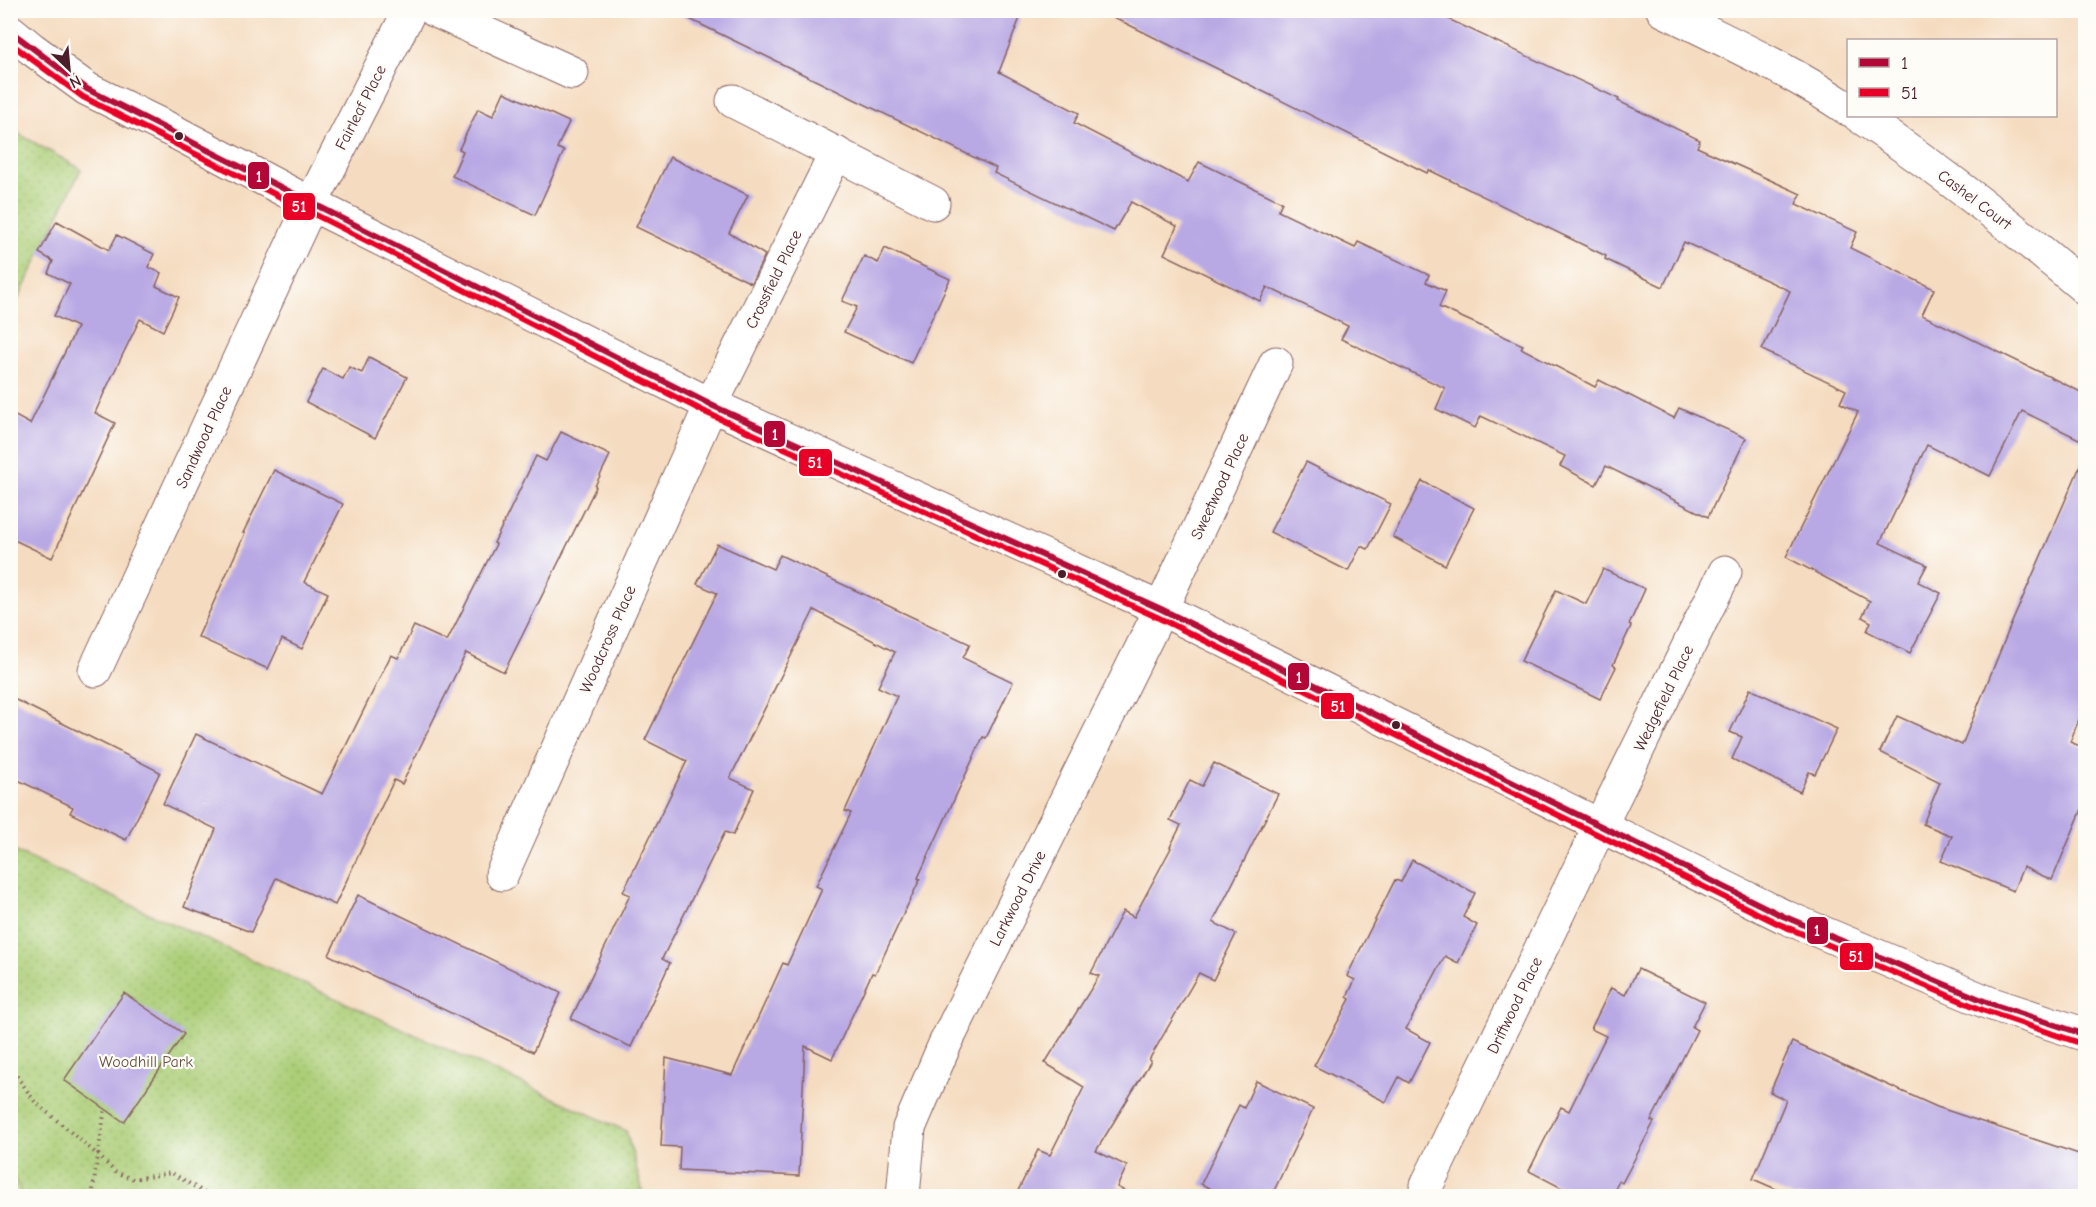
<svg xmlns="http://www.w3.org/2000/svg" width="2096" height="1207" viewBox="0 0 2096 1207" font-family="'Comic Neue',sans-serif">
<defs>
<pattern id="park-dots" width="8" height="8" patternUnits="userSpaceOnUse" patternTransform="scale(1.5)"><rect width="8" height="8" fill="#abce77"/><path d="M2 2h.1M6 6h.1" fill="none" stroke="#95b067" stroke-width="1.8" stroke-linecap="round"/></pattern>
</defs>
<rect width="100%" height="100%" fill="#fdfcf7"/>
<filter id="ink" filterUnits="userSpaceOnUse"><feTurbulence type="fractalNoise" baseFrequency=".0167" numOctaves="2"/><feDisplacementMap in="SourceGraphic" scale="12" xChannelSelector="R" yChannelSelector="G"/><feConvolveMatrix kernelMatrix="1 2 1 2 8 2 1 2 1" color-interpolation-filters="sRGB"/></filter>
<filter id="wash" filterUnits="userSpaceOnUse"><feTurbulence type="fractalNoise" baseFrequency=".008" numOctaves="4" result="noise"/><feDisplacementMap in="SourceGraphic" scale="24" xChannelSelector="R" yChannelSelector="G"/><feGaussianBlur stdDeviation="1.35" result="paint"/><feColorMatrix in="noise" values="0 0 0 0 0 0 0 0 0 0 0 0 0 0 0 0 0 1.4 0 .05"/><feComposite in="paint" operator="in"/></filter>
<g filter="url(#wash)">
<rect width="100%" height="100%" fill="#f5dcc0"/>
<g fill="url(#park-dots)" stroke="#7a7651" stroke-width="1.5">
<path d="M 11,126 L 19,134 L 81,169 L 11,314 Z"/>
<path d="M 11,850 L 626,1131 L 644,1196 L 11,1196 Z"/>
</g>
<path fill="#abce77" stroke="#7a7651" stroke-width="1.5" d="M 10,1171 L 11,1171 L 23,1196 L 11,1196 Z"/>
<g id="blocks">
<g fill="#b8a8e4">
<path d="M 671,10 L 1023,10 L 999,72 L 1079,113 L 1074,123 L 1188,182 L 1199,162 L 1282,202 L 1278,211 L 1355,248 L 1358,242 L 1429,275 L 1426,282 L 1446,291 L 1439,307 L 1523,345 L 1521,348 L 1595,387 L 1599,380 L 1674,418 L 1679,408 L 1746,438 L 1708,517 L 1606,466 L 1596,485 L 1560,466 L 1565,456 L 1481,416 L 1475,428 L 1436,409 L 1445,388 L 1341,339 L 1348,326 L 1267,287 L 1260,301 L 1164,254 L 1177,226 L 1131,202 L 1114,231 L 994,173 L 996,168 Z"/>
<path d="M 1099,10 L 1429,10 L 1619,99 L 1618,101 L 1700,140 L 1697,147 L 1801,194 L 1796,204 L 1857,232 L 1850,248 L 1934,289 L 1922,315 L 2085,394 L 2085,442 L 2022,411 L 1990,476 L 1927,445 L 1880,543 L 1927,565 L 1918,582 L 1941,593 L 1910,653 L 1867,631 L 1871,622 L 1862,617 L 1870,601 L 1786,557 L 1858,412 L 1840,403 L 1846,390 L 1762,350 L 1790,291 L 1684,242 L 1663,287 L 1605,259 L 1606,256 L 1429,170 L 1427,173 Z"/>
<path d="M 504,92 L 569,122 L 557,148 L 564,151 L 535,215 L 452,176 L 463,151 L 459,149 L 478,109 L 493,116 Z"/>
<path d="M 670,157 L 748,195 L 729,233 L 765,255 L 751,283 L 636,227 Z"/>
<path d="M 57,221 L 109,250 L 117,235 L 154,254 L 148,267 L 161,273 L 156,286 L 179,297 L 163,331 L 140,319 L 105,391 L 95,413 L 115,423 L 52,558 L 10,538 L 10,413 L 30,424 L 77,327 L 54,316 L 70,284 L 48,273 L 53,261 L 39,253 Z"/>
<path d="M 885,248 L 950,279 L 911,363 L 844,332 L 857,307 L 842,301 L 864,256 L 878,263 Z"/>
<path d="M 369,357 L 407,377 L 375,438 L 306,402 L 323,369 L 343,379 L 349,367 L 362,373 Z"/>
<path d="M 561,432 L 610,455 L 595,486 L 596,487 L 504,672 L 466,653 L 402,784 L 394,780 L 335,905 L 276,878 L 251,932 L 184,907 L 216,829 L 163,804 L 196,734 L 322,794 L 391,655 L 398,658 L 414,626 L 447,641 L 496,544 L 494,543 L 536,456 L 546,461 Z"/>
<path d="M 2085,455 L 2085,704 L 2070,742 L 2085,748 L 2085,802 L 2052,880 L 2023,867 L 2013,891 L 1941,861 L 1952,836 L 1923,824 L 1940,782 L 1880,752 L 1897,716 L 1962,745 L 2010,627 Z"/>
<path d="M 1306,462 L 1391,504 L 1368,549 L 1361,546 L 1348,571 L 1270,532 Z"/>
<path d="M 274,470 L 343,504 L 304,582 L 328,593 L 302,649 L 282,639 L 268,669 L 198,637 L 245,533 L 243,533 Z"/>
<path d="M 1422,481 L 1474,508 L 1445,565 L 1393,537 Z"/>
<path d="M 717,544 L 773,569 L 780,555 L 970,644 L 963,658 L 1013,682 L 986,738 L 983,737 L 918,878 L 920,879 L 875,974 L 872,973 L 832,1059 L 805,1046 L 799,1176 L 679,1170 L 680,1147 L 661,1146 L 666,1058 L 732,1075 L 783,963 L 787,965 L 822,889 L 816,886 L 851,813 L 845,811 L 897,696 L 878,687 L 895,652 L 814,610 L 730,778 L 754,789 L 733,835 L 725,832 L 662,959 L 670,963 L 631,1047 L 571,1019 L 630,895 L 623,892 L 687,761 L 645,740 L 717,593 L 697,584 Z"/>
<path d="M 1603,569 L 1645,589 L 1629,625 L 1631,626 L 1613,665 L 1616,667 L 1600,699 L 1521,661 L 1556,590 L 1586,604 Z"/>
<path d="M 1750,689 L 1837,729 L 1815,774 L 1809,772 L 1800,792 L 1732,759 L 1742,737 L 1730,732 Z"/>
<path d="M 10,697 L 160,772 L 126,840 L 70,813 L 73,807 L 10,776 Z"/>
<path d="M 1214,763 L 1278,794 L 1213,922 L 1236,934 L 1213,980 L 1199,973 L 1149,1060 L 1151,1061 L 1096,1151 L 1127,1166 L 1117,1187 L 1136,1197 L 1015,1197 L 1038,1150 L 1050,1155 L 1084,1087 L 1045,1063 L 1099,976 L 1091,973 L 1123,911 L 1134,917 L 1171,848 L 1170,847 L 1181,825 L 1170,820 L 1190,780 L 1202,786 Z"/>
<path d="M 1412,860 L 1475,893 L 1463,917 L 1477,925 L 1458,963 L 1445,956 L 1406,1029 L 1430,1042 L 1409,1083 L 1399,1077 L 1386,1102 L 1314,1066 L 1350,999 L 1347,997 L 1355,980 L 1347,976 L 1395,880 L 1401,882 Z"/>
<path d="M 358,895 L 561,993 L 533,1052 L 329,955 Z"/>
<path d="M 1638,969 L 1705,1002 L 1692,1027 L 1697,1030 L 1651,1121 L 1654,1122 L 1622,1183 L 1619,1181 L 1611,1197 L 1579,1197 L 1529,1171 L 1561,1107 L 1569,1111 L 1606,1036 L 1591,1029 L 1611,988 L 1625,995 Z"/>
<path d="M 124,993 L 184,1034 L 124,1122 L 64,1080 Z"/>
<path d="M 1792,1042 L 1937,1107 L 2085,1156 L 2085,1197 L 1794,1197 L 1753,1179 L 1786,1100 L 1770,1092 Z"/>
<path d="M 1256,1081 L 1313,1109 L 1271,1197 L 1227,1197 L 1201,1184 L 1239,1105 L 1244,1108 Z"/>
</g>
</g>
</g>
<g filter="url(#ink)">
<use href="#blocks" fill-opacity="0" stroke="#86615f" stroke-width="1.5"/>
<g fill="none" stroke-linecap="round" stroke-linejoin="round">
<defs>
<g id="minor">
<path d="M 434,10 L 572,73"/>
<path d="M 1663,10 C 1726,41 1790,70 1848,109"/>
<path d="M 10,31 L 32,49 L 87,89 L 175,132 L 311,204 L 711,405 L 1161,609 L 1783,916 L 1989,1003 L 2086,1035"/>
<path d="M 733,101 L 933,203"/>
<path d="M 1859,116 C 1938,168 2013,227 2086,289"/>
<path d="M 95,670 L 311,204 L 410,10"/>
<path d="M 502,874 L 711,405 L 836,153"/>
<path d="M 1427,1185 L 1601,824 L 1725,572"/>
<path d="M 903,1196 L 909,1128 L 945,1044 L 1161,609 L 1276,363"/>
</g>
</defs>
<use href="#minor" stroke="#86615f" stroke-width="35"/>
<g stroke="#86615f" stroke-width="4" stroke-dasharray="1.5 4.5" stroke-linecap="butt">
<path d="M 10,150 L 19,134"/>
<path d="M 10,1066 L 35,1102 L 98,1155 L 115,1172 L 133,1179 L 172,1173 L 210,1196"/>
<path d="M 92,1196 L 105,1108"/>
</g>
<use href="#minor" stroke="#fff" stroke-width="33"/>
<defs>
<path id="bus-1" d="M 10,31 L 87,89 L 711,405 L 1161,609 L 1783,916 L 1989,1003 L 2086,1035"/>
<path id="bus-2" d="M 10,43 L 83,97 L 707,413 L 1157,617 L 1779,924 L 1985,1011 L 2083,1044"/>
</defs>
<use href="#bus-1" stroke="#fdfcf7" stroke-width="10"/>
<use href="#bus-2" stroke="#fdfcf7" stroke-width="10"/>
<use href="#bus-1" stroke="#b30738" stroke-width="6"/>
<use href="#bus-2" stroke="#e80027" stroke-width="6"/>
</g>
</g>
<g fill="#4a1f2b" stroke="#fdfcf7" stroke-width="2">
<circle cx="179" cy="136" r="5"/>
<circle cx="1062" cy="574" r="5"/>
<circle cx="1396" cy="725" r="5"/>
</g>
<g text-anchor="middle" stroke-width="4.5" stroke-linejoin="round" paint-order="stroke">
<g font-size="16" fill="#4a1f2b" stroke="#fdfcf7">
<text transform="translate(360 107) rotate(-63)" y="6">Fairleaf Place</text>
<text transform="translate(1975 199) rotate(37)" y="6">Cashel Court</text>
<text transform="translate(773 279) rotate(-64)" y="6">Crossfield Place</text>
<text transform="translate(203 437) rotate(-65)" y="6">Sandwood Place</text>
<text transform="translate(1219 486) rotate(-65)" y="6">Sweetwood Place</text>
<text transform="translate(607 639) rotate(-66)" y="6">Woodcross Place</text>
<text transform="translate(1663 698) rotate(-64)" y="6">Wedgefield Place</text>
<text transform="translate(1017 898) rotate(-63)" y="6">Larkwood Drive</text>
<text transform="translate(1514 1005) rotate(-64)" y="6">Driftwood Place</text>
</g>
<g font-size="16" fill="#675442" stroke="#fdfcf7">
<text x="146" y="1067">Woodhill Park</text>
</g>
</g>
<g stroke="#fdfcf7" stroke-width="2">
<rect x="247" y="161" width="23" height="29" rx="6" fill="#b30738"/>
<rect x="282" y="192" width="34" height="29" rx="6" fill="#e80027"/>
<rect x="763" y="420" width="23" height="28" rx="6" fill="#b30738"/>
<rect x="798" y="448" width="35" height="29" rx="6" fill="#e80027"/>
<rect x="1287" y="662" width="23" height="29" rx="6" fill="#b30738"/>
<rect x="1320" y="692" width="35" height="28" rx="6" fill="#e80027"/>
<rect x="1806" y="916" width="23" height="29" rx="6" fill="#b30738"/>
<rect x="1839" y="942" width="35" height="29" rx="6" fill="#e80027"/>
</g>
<g font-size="16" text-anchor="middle" font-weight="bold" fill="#fff">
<text x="259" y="182">1</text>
<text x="299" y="212">51</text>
<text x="775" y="440">1</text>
<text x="815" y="468">51</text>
<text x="1299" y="683">1</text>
<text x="1338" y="712">51</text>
<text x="1817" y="936">1</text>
<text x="1856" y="962">51</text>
</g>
<rect width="2096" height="1207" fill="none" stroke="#fdfcf7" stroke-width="36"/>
<rect x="1847" y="39" width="210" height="78" fill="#fdfcf7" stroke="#b5a4a5" stroke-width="1.5"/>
<rect x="1859" y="58" width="30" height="9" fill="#b30738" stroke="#b5a4a5" stroke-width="1.5"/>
<text x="1901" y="69" font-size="18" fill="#4a1f2b">1</text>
<rect x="1859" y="88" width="30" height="9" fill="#e80027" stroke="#b5a4a5" stroke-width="1.5"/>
<text x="1901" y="99" font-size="18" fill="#4a1f2b">51</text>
<g transform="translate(69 69) rotate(154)" stroke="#fdfcf7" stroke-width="4.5" paint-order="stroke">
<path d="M0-4.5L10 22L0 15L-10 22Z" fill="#4a1f2b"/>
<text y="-9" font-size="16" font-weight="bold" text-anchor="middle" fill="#4a1f2b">N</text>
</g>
</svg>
